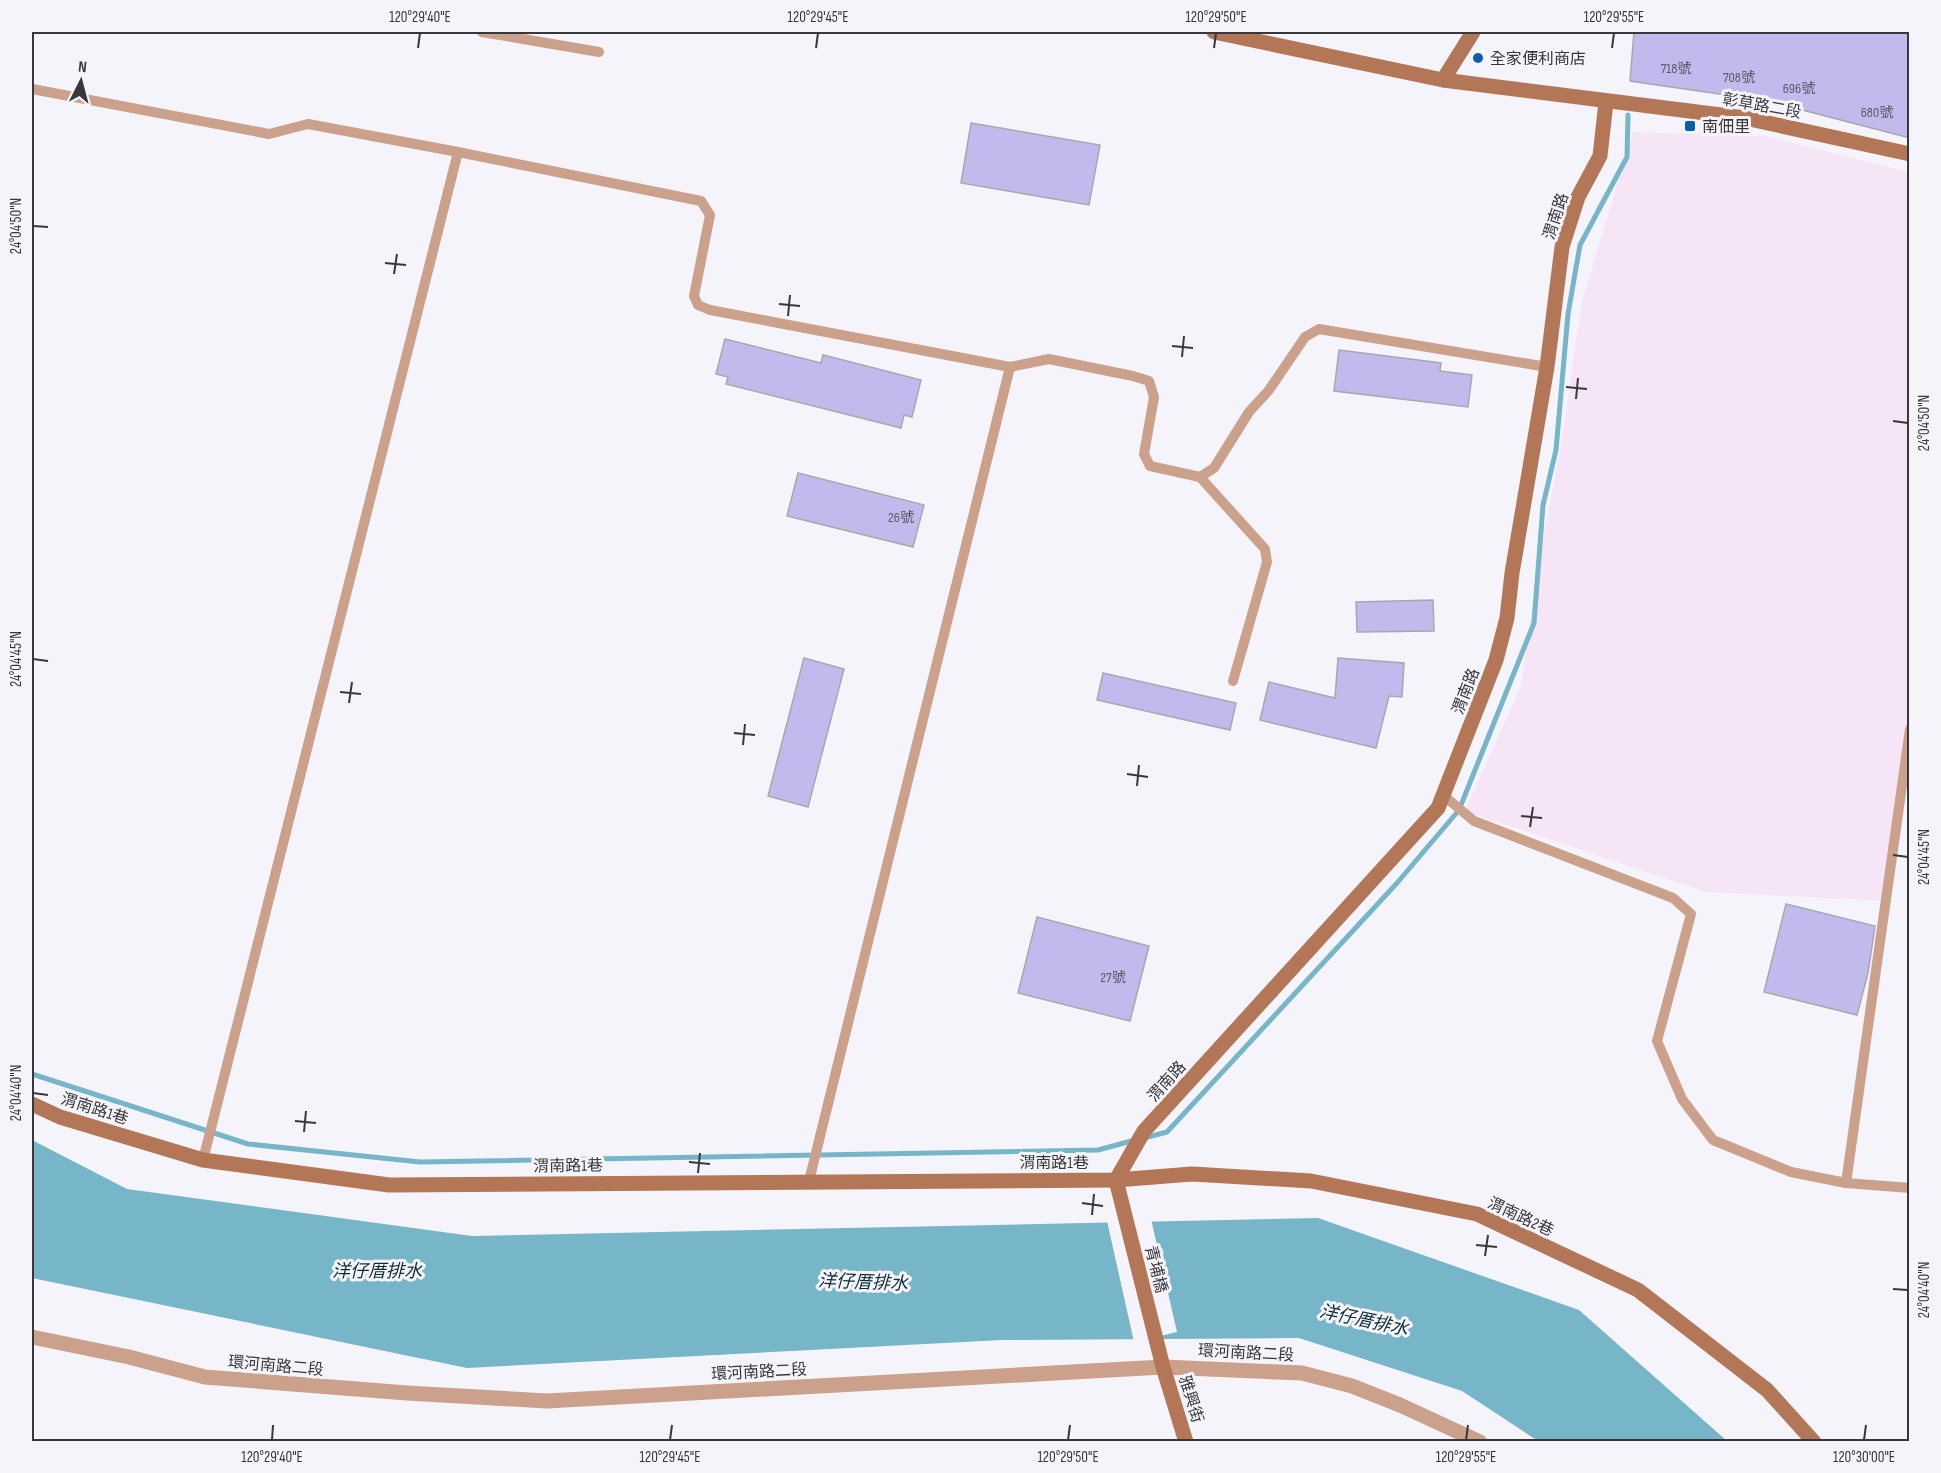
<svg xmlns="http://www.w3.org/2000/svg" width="1941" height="1473" viewBox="0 0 1941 1473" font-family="'Sofia Sans Condensed','Noto Sans TC',sans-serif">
<rect width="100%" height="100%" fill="#f5f4fb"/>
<path fill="#f6e5f7" d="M 1633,132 L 1764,136 L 1909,172 L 1910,732 L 1889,901 L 1706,892 L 1465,811 L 1521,686 L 1539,561 L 1560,452 L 1582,301 Z"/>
<path fill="#76b6c8" d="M 32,1140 L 127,1189 L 472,1236 L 1318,1218 L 1579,1310 L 1727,1441 L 1538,1441 L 1462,1391 L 1299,1338 L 1002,1340 L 467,1368 L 32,1278 Z"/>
<path fill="#f5f4fb" d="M 1151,1219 L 1177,1332 L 1134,1342 L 1107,1221 Z"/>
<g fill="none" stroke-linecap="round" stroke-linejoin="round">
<g stroke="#76b6c8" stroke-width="5">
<path d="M 32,1074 L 248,1144 L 420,1162 L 1098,1150 L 1135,1140"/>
<path d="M 1144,1138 L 1167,1132 L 1397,883 L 1459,810 L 1534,623 L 1543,505 L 1556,450 L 1568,314 L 1580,245 L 1627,157 L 1628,115"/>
</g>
</g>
<g fill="#c1bbed" stroke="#a7a7ad" stroke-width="1.5">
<path d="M 1634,32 L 1910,32 L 1910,138 L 1768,101 L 1630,81 Z"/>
<path d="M 971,123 L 1100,145 L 1089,205 L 961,183 Z"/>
<path d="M 725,339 L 821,363 L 823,355 L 921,380 L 912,417 L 904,415 L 901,428 L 726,384 L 728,377 L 716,374 Z"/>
<path d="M 1339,350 L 1441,363 L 1440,371 L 1472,375 L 1468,407 L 1334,391 Z"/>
<path d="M 798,473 L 924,505 L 913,547 L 787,516 Z"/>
<path d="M 1433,600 L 1434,631 L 1357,632 L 1356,602 Z"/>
<path d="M 804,658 L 844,669 L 808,807 L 768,796 Z"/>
<path d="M 1338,658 L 1404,663 L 1402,697 L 1389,696 L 1376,748 L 1260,720 L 1269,682 L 1335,698 Z"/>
<path d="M 1103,673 L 1236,703 L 1230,730 L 1097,700 Z"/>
<path d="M 1786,904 L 1875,926 L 1868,973 L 1857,1015 L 1764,992 Z"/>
<path d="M 1037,917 L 1149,946 L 1130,1021 L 1018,993 Z"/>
</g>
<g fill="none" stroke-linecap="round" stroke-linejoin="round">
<g stroke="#cba18c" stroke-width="10">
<path d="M 482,32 L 599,52"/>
<path d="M 32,89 L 269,134 L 308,124 L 458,152 L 701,201 L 710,215 L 694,296 L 698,305 L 710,310 L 1010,367 L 1049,359 L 1133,376 L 1149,381 L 1154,397 L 1144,454 L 1150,466 L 1200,477 L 1214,468 L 1249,412 L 1269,390 L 1305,337 L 1319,329 L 1547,367"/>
<path d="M 1200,477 L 1265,549 L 1267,562 L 1233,681"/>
<path d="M 1910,729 L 1846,1183 L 1910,1188"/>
<path d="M 1443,795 L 1474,821 L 1673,898 L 1691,914 L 1657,1041 L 1682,1099 L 1713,1140 L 1791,1172 L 1846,1183"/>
<path d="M 203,1160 L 458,152"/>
<path d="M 809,1181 L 1010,367"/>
</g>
<path stroke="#cba18c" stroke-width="15" d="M 32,1337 L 129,1357 L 205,1377 L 407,1393 L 547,1401 L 1163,1367 L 1302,1373 L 1352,1386 L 1400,1405 L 1480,1442"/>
<g stroke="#b37758" stroke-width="15">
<path d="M 1214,32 L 1443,80 L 1745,118 L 1910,154"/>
<path d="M 1443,80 L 1473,32"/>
<path d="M 32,1104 L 60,1117 L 203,1160 L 389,1185 L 1116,1180 L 1192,1174 L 1311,1181 L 1477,1214 L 1638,1290 L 1767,1390 L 1814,1442"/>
<path d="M 1116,1180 L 1144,1131 L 1438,808 L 1496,660 L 1507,618 L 1512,573 L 1547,367 L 1562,247 L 1578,197 L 1600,156 L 1606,102"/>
<path d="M 1116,1180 L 1163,1367 L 1186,1442"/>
</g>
</g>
<path fill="none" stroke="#38383a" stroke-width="2" d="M 418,48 L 420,33M 816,48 L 818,33M 1214,48 L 1216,33M 1612,48 L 1614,33M 33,226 L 48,227M 385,263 L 406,265M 394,274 L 397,254M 779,304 L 800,306M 788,316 L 790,295M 1172,346 L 1193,348M 1182,357 L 1184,336M 1566,387 L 1587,389M 1576,399 L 1578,378M 1893,421 L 1908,423M 33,659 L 48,661M 340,692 L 361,694M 349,703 L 352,682M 734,733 L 755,735M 743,745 L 745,724M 1127,774 L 1148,777M 1137,786 L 1139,765M 1521,816 L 1542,818M 1530,827 L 1533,807M 1893,855 L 1908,857M 33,1093 L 48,1095M 295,1121 L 316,1123M 304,1132 L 306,1111M 689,1162 L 710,1164M 698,1173 L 700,1153M 1082,1203 L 1103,1206M 1092,1215 L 1094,1194M 1476,1245 L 1497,1247M 1485,1256 L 1488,1235M 1893,1289 L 1908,1290M 272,1440 L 273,1425M 670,1440 L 672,1425M 1068,1440 L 1070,1425M 1466,1440 L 1468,1425M 1864,1440 L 1866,1425"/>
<g fill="#0b5eac" stroke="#f5f4fb" stroke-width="2">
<circle cx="1478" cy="58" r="6"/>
<rect x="1684" y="120" width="12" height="12" rx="3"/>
</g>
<g text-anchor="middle" stroke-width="6" stroke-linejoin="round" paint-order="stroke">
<g font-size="14" fill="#5a5967">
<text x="1676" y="73">718號</text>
<text x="1739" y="82">708號</text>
<text x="1799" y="93">696號</text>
<text x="1877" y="117">680號</text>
<text x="901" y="522">26號</text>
<text x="1113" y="982">27號</text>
</g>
<g font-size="16" fill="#38383a" stroke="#f5f4fb" text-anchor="start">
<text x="1490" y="64">全家便利商店</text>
<text x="1702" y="132">南佃里</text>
</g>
<g font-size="16" fill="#38383a" stroke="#f5f4fb">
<text transform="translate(1762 105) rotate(10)" y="6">彰草路二段</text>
<text transform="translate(1555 216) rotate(-72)" y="6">渭南路</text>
<text transform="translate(1465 691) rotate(-69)" y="6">渭南路</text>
<text transform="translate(1166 1081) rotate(-48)" y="6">渭南路</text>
<text transform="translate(95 1108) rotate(18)" y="6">渭南路1巷</text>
<text x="1054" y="1168">渭南路1巷</text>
<text transform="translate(568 1165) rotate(-1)" y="6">渭南路1巷</text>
<text transform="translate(1521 1216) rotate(25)" y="6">渭南路2巷</text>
<text transform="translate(1157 1269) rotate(76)" y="6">青埔橋</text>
<text transform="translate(1246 1352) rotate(3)" y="6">環河南路二段</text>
<text transform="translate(276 1365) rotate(5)" y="6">環河南路二段</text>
<text transform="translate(759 1371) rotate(-3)" y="6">環河南路二段</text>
<text transform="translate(1192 1399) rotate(73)" y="6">雅興街</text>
</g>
<g font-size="18" font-style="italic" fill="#0d2e36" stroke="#f5f4fb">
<text x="377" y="1277">洋仔厝排水</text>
<text transform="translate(863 1282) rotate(2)" y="6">洋仔厝排水</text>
<text transform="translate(1364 1320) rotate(12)" y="6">洋仔厝排水</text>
</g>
</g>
<rect width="1941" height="1473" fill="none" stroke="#f5f4fb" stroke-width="66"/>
<g transform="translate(81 81) rotate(6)" stroke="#f5f4fb" stroke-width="4.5" paint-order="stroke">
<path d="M0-4.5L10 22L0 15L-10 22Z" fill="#38383a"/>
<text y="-9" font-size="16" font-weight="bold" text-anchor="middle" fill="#38383a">N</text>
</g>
<rect x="33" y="33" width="1875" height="1407" fill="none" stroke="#38383a" stroke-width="2"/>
<g font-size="15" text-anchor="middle" fill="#38383a">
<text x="420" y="22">120°29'40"E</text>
<text x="818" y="22">120°29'45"E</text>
<text x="1216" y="22">120°29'50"E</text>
<text x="1614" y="22">120°29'55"E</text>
<text transform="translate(16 226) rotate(-90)" y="5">24°04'50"N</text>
<text transform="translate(1924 423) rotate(-90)" y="5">24°04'50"N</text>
<text transform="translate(16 659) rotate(-90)" y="5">24°04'45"N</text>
<text transform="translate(1924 857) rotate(-90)" y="5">24°04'45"N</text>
<text transform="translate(16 1093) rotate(-90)" y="5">24°04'40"N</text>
<text transform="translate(1924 1290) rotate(-90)" y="5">24°04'40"N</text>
<text x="272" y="1462">120°29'40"E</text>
<text x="670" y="1462">120°29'45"E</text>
<text x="1068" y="1462">120°29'50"E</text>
<text x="1466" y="1462">120°29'55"E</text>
<text x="1864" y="1462">120°30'00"E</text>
</g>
</svg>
